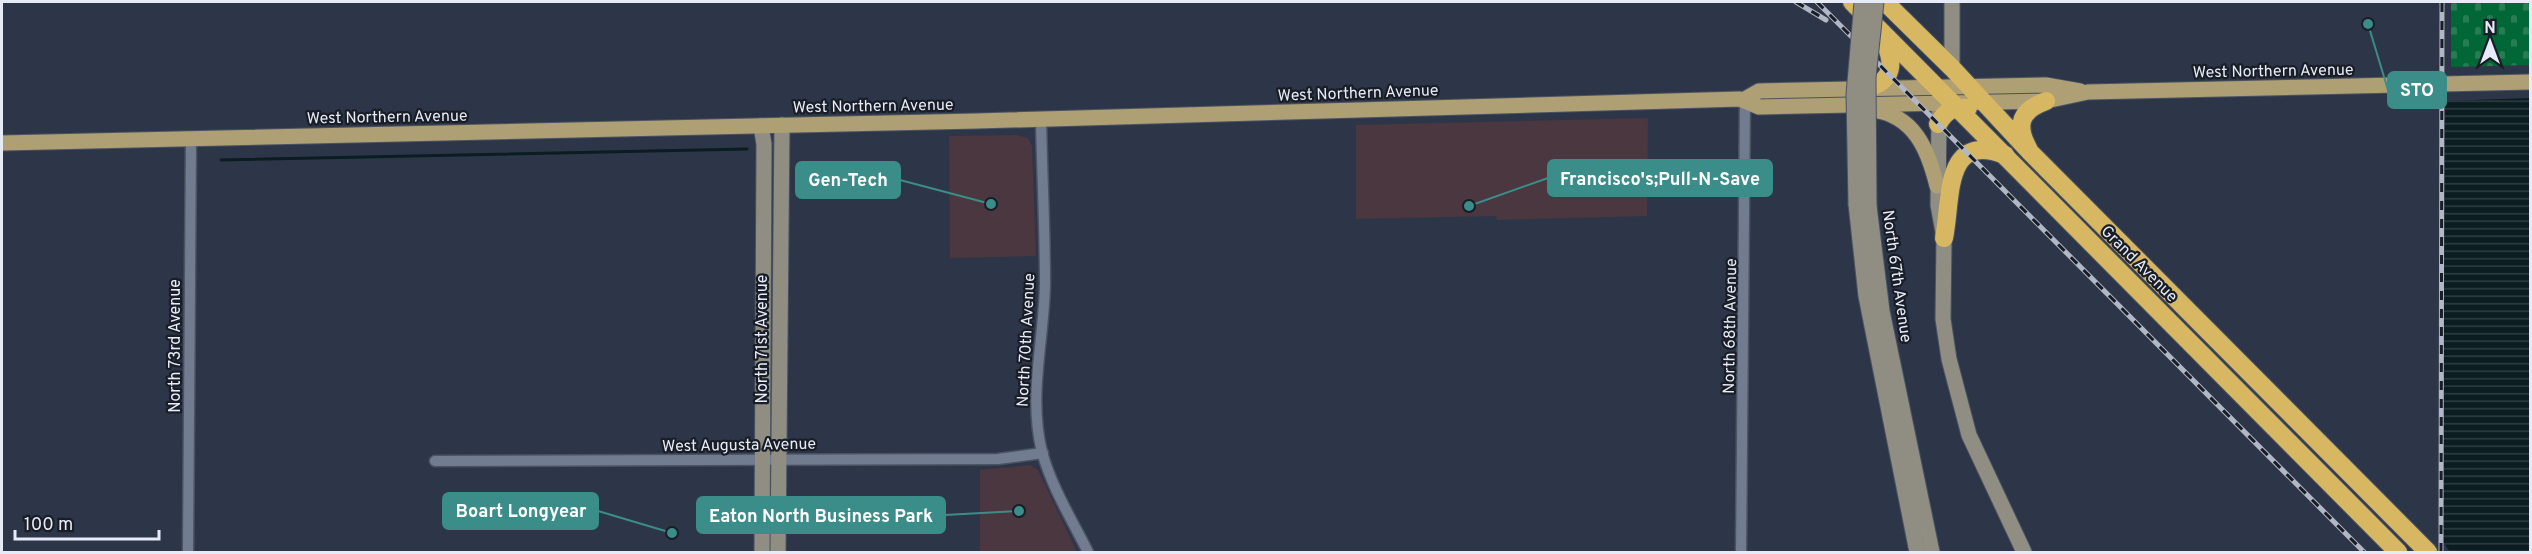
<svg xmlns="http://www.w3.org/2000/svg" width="2532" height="554" viewBox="0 0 2532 554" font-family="Overpass,sans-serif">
<defs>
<pattern id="cemetery-stones" width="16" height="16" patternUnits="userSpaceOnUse" patternTransform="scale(1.5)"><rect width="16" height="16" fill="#016736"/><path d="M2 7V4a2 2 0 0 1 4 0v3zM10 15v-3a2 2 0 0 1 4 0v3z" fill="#267d54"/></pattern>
<pattern id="water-rules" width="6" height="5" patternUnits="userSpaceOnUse" patternTransform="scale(1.5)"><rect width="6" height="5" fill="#0b1d21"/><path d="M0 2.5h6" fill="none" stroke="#2f3e42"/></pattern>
</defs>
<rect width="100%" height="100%" fill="#2d3648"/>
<g fill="#4a373f">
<path d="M 1648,118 L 1647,216 L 1497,220 L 1496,216 L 1356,219 L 1356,125 Z"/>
<path d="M 1017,135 L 1028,138 L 1032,146 L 1036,256 L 950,258 L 949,136 Z"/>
<path d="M 1030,465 L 1038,470 L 1077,552 L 980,552 L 980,470 Z"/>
</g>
<path fill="url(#cemetery-stones)" d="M 2451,2 L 2530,2 L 2530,65 L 2451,67 Z"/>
<path fill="url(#water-rules)" d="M 2530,98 L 2530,552 L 2450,552 L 2443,542 L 2445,101 Z"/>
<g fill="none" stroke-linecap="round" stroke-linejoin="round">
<path stroke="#0b1d21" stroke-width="3" d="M 221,160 L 747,149"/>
<defs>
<g id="street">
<path d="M 1041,119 C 1042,173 1045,229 1045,284 C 1044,341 1028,396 1042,452 C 1052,488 1072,520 1088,552"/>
<path d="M 435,461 L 998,459 L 1043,453"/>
<path d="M 188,552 L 191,139"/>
<path d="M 1741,552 L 1745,99"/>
</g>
<g id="secondary">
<path d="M 1952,68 L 1952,2"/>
<path d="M 1939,113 L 1938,205 L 1944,238 L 1943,319 L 1949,359 L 1969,435 L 2024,552"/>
<path d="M 761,126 L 764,144 L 762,552"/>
<path d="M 1856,204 L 1866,296 L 1917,552"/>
<path d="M 1869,206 L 1882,311 L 1932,552"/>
<path d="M 778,552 L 782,125"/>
</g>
<g id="primary">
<path d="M 1745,99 L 1759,91 L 2046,85 L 2080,91"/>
<path d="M 1874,110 C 1914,116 1928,149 1937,186"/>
<path d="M 2,143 L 977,121 L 1740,99 L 1759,107 L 2046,101 L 2088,92 L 2530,82"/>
</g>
<g id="highway">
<path d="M 1852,2 L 2398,552"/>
<path d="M 1885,2 L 1952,68 L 2030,152 L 2428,552"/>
<path d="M 1863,89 C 1895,83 1896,61 1881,36"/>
<path d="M 1938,124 C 1946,110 1953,107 1968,108"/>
<path d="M 2028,148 C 2015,124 2021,110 2046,101"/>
<path d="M 1944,238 C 1952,199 1943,131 2005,155"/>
</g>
</defs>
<use href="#street" stroke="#4b5362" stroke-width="13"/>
<use href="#secondary" stroke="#4b5362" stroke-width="17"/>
<use href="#primary" stroke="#4b5362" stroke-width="17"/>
<use href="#highway" stroke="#4b5362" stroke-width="20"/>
<use href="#street" stroke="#727c91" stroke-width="10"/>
<use href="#secondary" stroke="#908e83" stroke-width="15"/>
<use href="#primary" stroke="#af9f75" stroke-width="15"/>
<use href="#highway" stroke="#d7b762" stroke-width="18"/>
<defs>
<g id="rail">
<path d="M 1796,2 L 1826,20"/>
<path d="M 1817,2 L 2364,552"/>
<path d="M 2441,552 L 2442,2"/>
</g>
</defs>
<use href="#rail" stroke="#b1b7c4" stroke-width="5"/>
<use href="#rail" stroke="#191d26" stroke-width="3" stroke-dasharray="9" stroke-linecap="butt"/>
<defs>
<g id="secondary-bridge">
<path d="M 1856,204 L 1854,94 L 1862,2"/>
<path d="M 1869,206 L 1868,78 L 1876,2"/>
</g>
</defs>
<use href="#secondary-bridge" stroke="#4b5362" stroke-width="17" stroke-linecap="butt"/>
<use href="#secondary-bridge" stroke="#908e83" stroke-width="15"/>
</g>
<g text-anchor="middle" stroke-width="4.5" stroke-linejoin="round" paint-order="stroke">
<g font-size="16" fill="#e6ebf7" stroke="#191d26">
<text transform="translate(2273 70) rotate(-1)" y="6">West Northern Avenue</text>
<text transform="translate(1358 92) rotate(-2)" y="6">West Northern Avenue</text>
<text transform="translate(873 105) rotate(-1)" y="6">West Northern Avenue</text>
<text transform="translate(387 116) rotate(-1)" y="6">West Northern Avenue</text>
<text transform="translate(2140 263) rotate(45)" y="6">Grand Avenue</text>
<text transform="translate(1898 276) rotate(82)" y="6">North 67th Avenue</text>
<text transform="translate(1729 326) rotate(-89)" y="6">North 68th Avenue</text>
<text transform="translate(761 339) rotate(-90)" y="6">North 71st Avenue</text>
<text transform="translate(1025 340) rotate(-87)" y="6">North 70th Avenue</text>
<text transform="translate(174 346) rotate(-90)" y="6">North 73rd Avenue</text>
<text transform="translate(739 444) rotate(-1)" y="6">West Augusta Avenue</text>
</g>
</g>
<path fill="none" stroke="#3a8d89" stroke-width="2" d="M2368 24L2388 90M1469 206L1548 178M991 204L900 180M672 533L598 511M1019 511L945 515"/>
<g fill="#3a8d89" stroke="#191d26" stroke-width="2">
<circle cx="2368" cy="24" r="6"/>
<circle cx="1469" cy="206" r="6"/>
<circle cx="991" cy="204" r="6"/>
<circle cx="672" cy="533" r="6"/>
<circle cx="1019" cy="511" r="6"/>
</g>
<g fill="#3a8d89" stroke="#3a8d89" stroke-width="2">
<rect x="2388" y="72" width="58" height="36" rx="6"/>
<rect x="1548" y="160" width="224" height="36" rx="6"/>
<rect x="796" y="162" width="104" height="36" rx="6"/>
<rect x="443" y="493" width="155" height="36" rx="6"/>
<rect x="697" y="497" width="248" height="36" rx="6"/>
</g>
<g font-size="18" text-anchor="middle" font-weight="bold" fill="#fff">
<text x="2417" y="96">STO</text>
<text x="1660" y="185">Francisco's;Pull-N-Save</text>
<text x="848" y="186">Gen-Tech</text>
<text x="521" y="517">Boart Longyear</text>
<text x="821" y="522">Eaton North Business Park</text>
</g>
<rect width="2532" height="554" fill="none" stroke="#e6ebf7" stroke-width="6"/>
<g transform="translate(2490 42)" stroke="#191d26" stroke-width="4.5" paint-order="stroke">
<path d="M0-4.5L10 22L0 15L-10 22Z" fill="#e6ebf7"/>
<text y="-9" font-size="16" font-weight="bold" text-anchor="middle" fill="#e6ebf7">N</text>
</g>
<path d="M15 530v9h144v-9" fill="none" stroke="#e6ebf7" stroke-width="3"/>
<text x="24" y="530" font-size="18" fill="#e6ebf7" stroke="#191d26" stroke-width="4.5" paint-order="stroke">100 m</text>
</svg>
